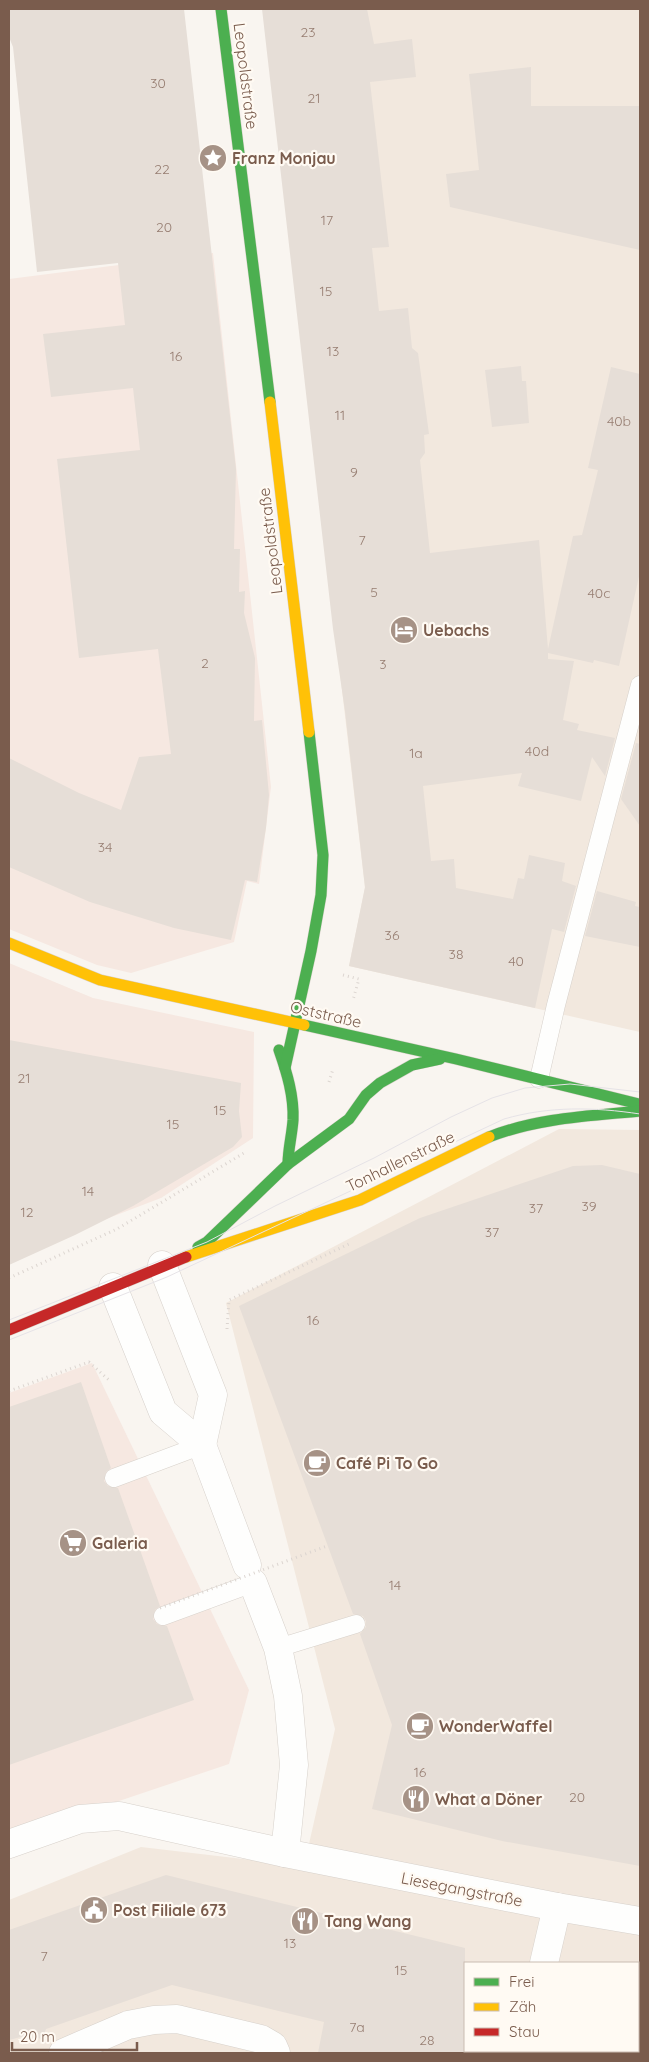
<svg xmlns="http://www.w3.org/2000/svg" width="649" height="2062" viewBox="0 0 649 2062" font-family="Quicksand,sans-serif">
<rect width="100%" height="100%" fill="#f9f5f0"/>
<g fill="#f2e8de" fill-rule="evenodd">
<path d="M 263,9 L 640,9 L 640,1032 L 349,966 L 365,888 Z"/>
<path d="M 559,1129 L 640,1130 L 640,2053 L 9,2053 L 9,1900 L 141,1847 L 304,1866 L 335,1729 L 226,1303 ZM 465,1963 L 638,1963 L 638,2051 L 465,2051 Z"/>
</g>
<g fill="#f6e8e1">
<path d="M 213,253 L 271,787 L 259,884 L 247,881 L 234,942 L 131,973 L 97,965 L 9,929 L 9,279 Z"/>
<path d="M 9,963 L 93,998 L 254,1032 L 253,1138 L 161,1198 L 9,1256 Z"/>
<path d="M 92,1363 L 249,1690 L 229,1764 L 9,1838 L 9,1393 Z"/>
</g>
<g fill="#e6ded7">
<path d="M 9,9 L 184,9 L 236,469 L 234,549 L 240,549 L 239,592 L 245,591 L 244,613 L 255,658 L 254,721 L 262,720 L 269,795 L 266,828 L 257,882 L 245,880 L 231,940 L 174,928 L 90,902 L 9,867 L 9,758 L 79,793 L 121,810 L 139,757 L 171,754 L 158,649 L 79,658 L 57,459 L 140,450 L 133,388 L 51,397 L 43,334 L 125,325 L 118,263 L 37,272 L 13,47 L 9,37 Z"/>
<path d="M 262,9 L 367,9 L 374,44 L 412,39 L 416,77 L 370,82 L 389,247 L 372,248 L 379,311 L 408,308 L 412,348 L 418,353 L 429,434 L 424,435 L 425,453 L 420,460 L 430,553 L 539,540 L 548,649 L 573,536 L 582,535 L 598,470 L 588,468 L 611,367 L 640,374 L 640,572 L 619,666 L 594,660 L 593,663 L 548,653 L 548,659 L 574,661 L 563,720 L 579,724 L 577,730 L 615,738 L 605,776 L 592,757 L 581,801 L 518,786 L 522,773 L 423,786 L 431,861 L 454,859 L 456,888 L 513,899 L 518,878 L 524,879 L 529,855 L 565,863 L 562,881 L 576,886 L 564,932 L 552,929 L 535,1008 L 349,966 L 365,887 L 345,711 L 333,629 Z"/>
<path d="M 531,67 L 531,106 L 640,106 L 640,250 L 450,207 L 446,174 L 479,170 L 469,74 Z"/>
<path d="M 521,366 L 522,381 L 526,381 L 529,423 L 492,427 L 485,370 Z"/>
<path d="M 636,743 L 640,744 L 640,826 L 621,799 Z"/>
<path d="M 597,891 L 636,902 L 635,906 L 640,907 L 640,947 L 585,936 Z"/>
<path d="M 9,1040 L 241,1083 L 239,1111 L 242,1137 L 233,1147 L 133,1206 L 75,1235 L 9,1265 Z"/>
<path d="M 602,1165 L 640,1174 L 640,1866 L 502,1841 L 372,1809 L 392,1725 L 360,1634 L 366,1627 L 366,1621 L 363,1616 L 353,1614 L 239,1306 L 420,1218 L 573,1166 Z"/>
<path d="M 81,1382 L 111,1468 L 106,1472 L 104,1481 L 108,1486 L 118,1488 L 160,1606 L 155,1610 L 153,1619 L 157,1624 L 167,1626 L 194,1700 L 9,1765 L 9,1407 Z"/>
<path d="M 166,1875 L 465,1948 L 465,2053 L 318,2053 L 324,2022 L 172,1985 L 46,2029 L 42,2040 L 32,2034 L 9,2040 L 9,1930 Z"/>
</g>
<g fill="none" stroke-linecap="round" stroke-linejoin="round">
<defs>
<g id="lane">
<path d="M 539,1079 L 556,1005 L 640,685"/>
<path d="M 114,1478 L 202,1445"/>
<path d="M 163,1616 L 253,1583"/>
<path d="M 278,1648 L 356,1624"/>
</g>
<g id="street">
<path d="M 162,1265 L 213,1395 L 202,1445"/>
<path d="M 113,1287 L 163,1412 L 202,1445 L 247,1565"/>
<path d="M 253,1583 L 278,1648 L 288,1696 L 294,1765 L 285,1853 L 557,1907 L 640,1921"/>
<path d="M 9,1844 L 80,1819 L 119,1816 L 285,1853"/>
<path d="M 544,1963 L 557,1907"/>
<path d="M 63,2053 L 128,2025 L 154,2020 L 177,2019 L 261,2039 L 273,2046 L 276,2053"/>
<path d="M 523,2053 L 523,2051"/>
</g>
<g id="fast">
<path d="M 221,9 L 270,402"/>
<path d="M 304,1025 L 456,1059 L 639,1104"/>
<path d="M 279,1050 C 287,1073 294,1096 293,1120 C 292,1135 288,1149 288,1164"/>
<path d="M 285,1068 L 311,951 L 321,895 L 323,855 L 309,732"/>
<path d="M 489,1137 C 537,1118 589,1116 640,1111"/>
<path d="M 198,1247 L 207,1242 L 288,1164 L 349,1119 L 366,1095 L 380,1083 L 412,1065 L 440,1059"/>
</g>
<g id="slow">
<path d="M 270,402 L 309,732"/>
<path d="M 9,943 L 100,980 L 304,1025"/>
<path d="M 186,1257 L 360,1200 L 489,1137"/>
</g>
<path id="jam" d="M 9,1330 L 186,1257"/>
</defs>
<use href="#lane" stroke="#d7d1cb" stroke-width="19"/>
<use href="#street" stroke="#d7d1cb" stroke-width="29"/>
<use href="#fast" stroke="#d9d2cb" stroke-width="12"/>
<use href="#slow" stroke="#d9d2cb" stroke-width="12"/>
<use href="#jam" stroke="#d9d2cb" stroke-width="12"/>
<g stroke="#dcd5d0" stroke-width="3" stroke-dasharray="1 4" stroke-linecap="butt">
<path d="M 343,975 L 359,979 L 353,1000"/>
<path d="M 329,1082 L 333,1069"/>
<path d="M 9,1278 L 117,1229 L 244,1153"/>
<path d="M 227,1329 L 229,1300 L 349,1244"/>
<path d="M 9,1391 L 89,1362 L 110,1381"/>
</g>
<use href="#lane" stroke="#fefefd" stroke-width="18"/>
<use href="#street" stroke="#fefefd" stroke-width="28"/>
<use href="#fast" stroke="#4caf50" stroke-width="11"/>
<use href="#slow" stroke="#ffc107" stroke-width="11"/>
<use href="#jam" stroke="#c62828" stroke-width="11"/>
<g stroke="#e6e3e7" stroke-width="1">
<path d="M 9,1320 L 207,1242 L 275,1206 L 374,1158 L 451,1117 L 492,1098 L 525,1088 L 570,1084 L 640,1092"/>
<path d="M 9,1340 L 167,1277 L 504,1119 C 549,1106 594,1107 640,1114"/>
</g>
<path stroke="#dcd5d0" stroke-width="3" stroke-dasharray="1 4" stroke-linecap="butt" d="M 160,1608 L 327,1546"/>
</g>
<defs>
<symbol id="sight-disc" viewBox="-11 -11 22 22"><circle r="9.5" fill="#a69286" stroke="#fffaf3"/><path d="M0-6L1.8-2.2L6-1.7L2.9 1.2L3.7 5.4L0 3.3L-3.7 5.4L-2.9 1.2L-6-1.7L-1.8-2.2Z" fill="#fff"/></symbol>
<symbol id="hotel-disc" viewBox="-11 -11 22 22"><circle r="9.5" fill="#a69286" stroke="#fffaf3"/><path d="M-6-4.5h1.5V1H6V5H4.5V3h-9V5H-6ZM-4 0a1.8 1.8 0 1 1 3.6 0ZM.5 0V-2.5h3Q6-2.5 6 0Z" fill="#fff"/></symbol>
<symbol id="cafe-disc" viewBox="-11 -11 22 22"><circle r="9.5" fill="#a69286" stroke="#fffaf3"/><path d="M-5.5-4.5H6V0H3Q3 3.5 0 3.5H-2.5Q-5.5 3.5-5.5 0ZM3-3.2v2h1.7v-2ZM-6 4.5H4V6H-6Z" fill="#fff"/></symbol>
<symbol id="supermarket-disc" viewBox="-11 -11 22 22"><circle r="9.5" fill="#a69286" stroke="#fffaf3"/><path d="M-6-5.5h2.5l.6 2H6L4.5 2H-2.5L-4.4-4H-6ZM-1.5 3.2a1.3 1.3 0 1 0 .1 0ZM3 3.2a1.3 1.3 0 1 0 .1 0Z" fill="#fff"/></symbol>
<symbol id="restaurant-disc" viewBox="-11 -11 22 22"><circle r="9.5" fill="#a69286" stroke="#fffaf3"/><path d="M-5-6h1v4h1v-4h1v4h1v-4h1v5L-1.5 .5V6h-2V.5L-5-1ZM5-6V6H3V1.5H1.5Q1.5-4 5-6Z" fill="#fff"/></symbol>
<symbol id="civic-disc" viewBox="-11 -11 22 22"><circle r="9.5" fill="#a69286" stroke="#fffaf3"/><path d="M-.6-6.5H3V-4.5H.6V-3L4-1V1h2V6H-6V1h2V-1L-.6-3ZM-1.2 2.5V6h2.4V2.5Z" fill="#fff"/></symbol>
</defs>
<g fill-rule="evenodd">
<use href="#sight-disc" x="197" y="142" width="32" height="32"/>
<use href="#hotel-disc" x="388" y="614" width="32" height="32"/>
<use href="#cafe-disc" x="301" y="1447" width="32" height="32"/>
<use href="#supermarket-disc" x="57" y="1527" width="32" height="32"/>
<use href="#cafe-disc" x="404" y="1710" width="32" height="32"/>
<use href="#restaurant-disc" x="400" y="1783" width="32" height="32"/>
<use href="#civic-disc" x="78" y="1894" width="32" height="32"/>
<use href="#restaurant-disc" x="289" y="1905" width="32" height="32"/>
</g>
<g text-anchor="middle" stroke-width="4.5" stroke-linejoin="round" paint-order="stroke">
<g font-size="14" fill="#977e72">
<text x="308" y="37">23</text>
<text x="158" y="88">30</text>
<text x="314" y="103">21</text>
<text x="162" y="174">22</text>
<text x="327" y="225">17</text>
<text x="164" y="232">20</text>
<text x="326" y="296">15</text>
<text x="333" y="356">13</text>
<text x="176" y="361">16</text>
<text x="340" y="420">11</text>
<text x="619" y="426">40b</text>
<text x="354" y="477">9</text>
<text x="362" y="545">7</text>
<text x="374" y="597">5</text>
<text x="599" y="598">40c</text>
<text x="205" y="668">2</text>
<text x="383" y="669">3</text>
<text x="537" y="756">40d</text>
<text x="416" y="758">1a</text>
<text x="105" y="852">34</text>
<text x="392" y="940">36</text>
<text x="456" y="959">38</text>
<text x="516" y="966">40</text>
<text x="24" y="1083">21</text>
<text x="220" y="1115">15</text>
<text x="173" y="1129">15</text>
<text x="88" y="1196">14</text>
<text x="589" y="1211">39</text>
<text x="536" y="1213">37</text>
<text x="27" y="1217">12</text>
<text x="492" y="1237">37</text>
<text x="313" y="1325">16</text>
<text x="395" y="1590">14</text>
<text x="420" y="1777">16</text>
<text x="577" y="1802">20</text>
<text x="290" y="1948">13</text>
<text x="44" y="1961">7</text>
<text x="401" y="1975">15</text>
<text x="357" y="2032">7a</text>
<text x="427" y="2045">28</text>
</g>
<g font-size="16" fill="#7a5c4d" stroke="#fffaf3">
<text transform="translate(246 76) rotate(83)" y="6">Leopoldstraße</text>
<text transform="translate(270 541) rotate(-97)" y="6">Leopoldstraße</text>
<text transform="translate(326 1014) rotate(13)" y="6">Oststraße</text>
<text transform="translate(400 1161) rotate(-26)" y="6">Tonhallenstraße</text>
<text transform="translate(462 1889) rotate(11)" y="6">Liesegangstraße</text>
</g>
<g font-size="16" font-weight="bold" fill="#7a5c4d" stroke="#fffaf3" text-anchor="start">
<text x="232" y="164">Franz Monjau</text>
<text x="423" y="636">Uebachs</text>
<text x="336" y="1469">Café Pi To Go</text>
<text x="92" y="1549">Galeria</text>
<text x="439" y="1732">WonderWaffel</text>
<text x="435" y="1805">What a Döner</text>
<text x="113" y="1916">Post Filiale 673</text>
<text x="324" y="1927">Tang Wang</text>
</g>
</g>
<rect width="649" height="2062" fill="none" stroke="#7a5c4d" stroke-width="20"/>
<rect x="464" y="1962" width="175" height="90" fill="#fffaf3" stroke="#cabbb1"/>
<rect x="474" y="1978" width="25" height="8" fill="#4caf50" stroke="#cabbb1"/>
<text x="509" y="1987" font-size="15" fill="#7a5c4d">Frei</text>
<rect x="474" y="2003" width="25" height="8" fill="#ffc107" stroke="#cabbb1"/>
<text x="509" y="2012" font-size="15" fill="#7a5c4d">Zäh</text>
<rect x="474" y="2028" width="25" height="8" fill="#c62828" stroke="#cabbb1"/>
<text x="509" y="2037" font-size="15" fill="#7a5c4d">Stau</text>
<path d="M12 2042v8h125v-8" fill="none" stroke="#7a5c4d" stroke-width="2.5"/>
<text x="20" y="2042" font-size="15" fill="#7a5c4d" stroke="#fffaf3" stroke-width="4" paint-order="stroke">20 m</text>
</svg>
